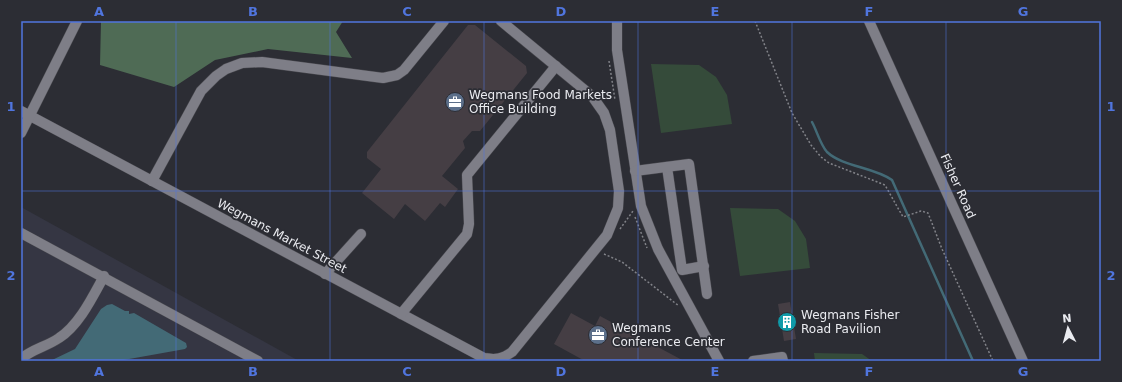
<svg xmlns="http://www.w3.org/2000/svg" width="1122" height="382" viewBox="0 0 1122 382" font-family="'DejaVu Sans',sans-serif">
<rect width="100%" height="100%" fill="#2c2d34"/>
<path fill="#353643" d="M 21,207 L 299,361 L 21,361 Z"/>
<g fill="#354b3a">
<path d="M 651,64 L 699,65 L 716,77 L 727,95 L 732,124 L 661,133 Z"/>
<path d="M 730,208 L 778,209 L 795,221 L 806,239 L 810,268 L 740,276 Z"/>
<path d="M 814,353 L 862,354 L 872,361 L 815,361 Z"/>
</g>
<path fill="#4f6b55" d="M 101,21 L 343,21 L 336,32 L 352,58 L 268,49 L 215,60 L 174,87 L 100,65 Z"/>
<path fill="#436a76" d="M 112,304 L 125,311 L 129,311 L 129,314 L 134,313 L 186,343 L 187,347 L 185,349 L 118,361 L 50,361 L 75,349 L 101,309 L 107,305 Z"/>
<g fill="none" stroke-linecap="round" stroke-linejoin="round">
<g stroke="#436a76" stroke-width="2.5">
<path d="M 1101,42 L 1101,45"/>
<path d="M 812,122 C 817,131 820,144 827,152 C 843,167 874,167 892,180 L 973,361"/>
</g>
</g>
<g fill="#453e44">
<path d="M 468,25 L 475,25 L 526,66 L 527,73 L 480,131 L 472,131 L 463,141 L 465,148 L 442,176 L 458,189 L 445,207 L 440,203 L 425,221 L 405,204 L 394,219 L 362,193 L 381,169 L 367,158 L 367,152 Z"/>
<path d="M 790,302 L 796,339 L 784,341 L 778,304 Z"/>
<path d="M 571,313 L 595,326 L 600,316 L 684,361 L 585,361 L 554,344 Z"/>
</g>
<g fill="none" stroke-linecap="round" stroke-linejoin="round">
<defs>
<g id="minor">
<path d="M 617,21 L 617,50 L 641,206 L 658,249 L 719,361"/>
<path d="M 869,21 L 1023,361"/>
<path d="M 21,111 L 484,358 C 496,360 502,359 512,352 L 607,235 L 618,208 L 619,191 L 610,130 L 604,113 L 592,96 L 501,21"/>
<path d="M 21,133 L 77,21"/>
<path d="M 667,167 L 682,270 L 704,266"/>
<path d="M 635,171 L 689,164 L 707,294"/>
<path d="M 152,181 L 201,91 L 216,76 L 226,69 L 242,63 L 262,62 L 383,78 L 397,75 L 404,70 L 444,21"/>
<path d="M 21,233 L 258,361"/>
<path d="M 325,274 L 361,234"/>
<path d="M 401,314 L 467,234 L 469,224 L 467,175 L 556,66"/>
<path d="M 21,359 C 32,349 46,347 59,338 C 79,325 92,298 104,276"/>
<path d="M 753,361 L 782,357 L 783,361"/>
</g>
</defs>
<use href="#minor" stroke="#48484e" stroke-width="11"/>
<g stroke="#828389" stroke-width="1.5" stroke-dasharray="2 2" stroke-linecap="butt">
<path d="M 755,21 L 792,113 L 811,145 L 821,157 L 829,163 L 885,185 L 903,217 L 921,211 L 928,213 L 942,249 L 993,361"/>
<path d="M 609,61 L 615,100"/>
<path d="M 635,217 L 647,248"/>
<path d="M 620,229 L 633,211"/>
<path d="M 604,254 L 622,262 L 679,306"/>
</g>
<use href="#minor" stroke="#7e7e87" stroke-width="10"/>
</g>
<path fill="none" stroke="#5075de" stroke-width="1" stroke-opacity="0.55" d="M 176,21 L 176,361M 330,21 L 330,361M 484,21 L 484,361M 638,21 L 638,361M 792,21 L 792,361M 946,21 L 946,361M 21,191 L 1101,191"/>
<defs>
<symbol id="office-disc" viewBox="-11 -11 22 22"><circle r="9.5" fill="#5c6f8a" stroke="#2c2d34"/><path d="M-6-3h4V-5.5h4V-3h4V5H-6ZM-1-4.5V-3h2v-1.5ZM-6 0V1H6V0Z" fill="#fff"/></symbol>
<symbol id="building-disc" viewBox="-11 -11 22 22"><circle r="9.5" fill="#0f9aa8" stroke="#2c2d34"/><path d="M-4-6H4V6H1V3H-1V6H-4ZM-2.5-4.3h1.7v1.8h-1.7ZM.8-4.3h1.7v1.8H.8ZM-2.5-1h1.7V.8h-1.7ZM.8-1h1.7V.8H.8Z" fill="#fff"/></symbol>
</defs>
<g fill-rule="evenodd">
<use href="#office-disc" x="444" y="91" width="22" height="22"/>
<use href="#building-disc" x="776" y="311" width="22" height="22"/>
<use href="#office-disc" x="587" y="324" width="22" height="22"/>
</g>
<g text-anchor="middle" stroke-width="3.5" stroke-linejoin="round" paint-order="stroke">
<g font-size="12" fill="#eaebf0" stroke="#2c2d34" text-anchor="start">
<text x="469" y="99">Wegmans Food Markets<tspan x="469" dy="14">Office Building</tspan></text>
<text x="801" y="319">Wegmans Fisher<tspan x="801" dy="14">Road Pavilion</tspan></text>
<text x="612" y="332">Wegmans<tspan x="612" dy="14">Conference Center</tspan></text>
</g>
<g font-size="12" fill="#eaebf0" stroke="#2c2d34">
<text transform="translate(958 186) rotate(66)" y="4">Fisher Road</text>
<text transform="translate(282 236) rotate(28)" y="4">Wegmans Market Street</text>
</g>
</g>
<rect width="1122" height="382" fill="none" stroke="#2c2d34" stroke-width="44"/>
<g transform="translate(1068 328) rotate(354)" stroke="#2c2d34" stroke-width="3" paint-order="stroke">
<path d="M0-3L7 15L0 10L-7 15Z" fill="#eaebf0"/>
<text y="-6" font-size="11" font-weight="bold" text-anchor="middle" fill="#eaebf0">N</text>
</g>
<rect x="22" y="22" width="1078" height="338" fill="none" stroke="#5075de" stroke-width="1.5"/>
<g font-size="13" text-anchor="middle" font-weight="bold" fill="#5075de">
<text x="99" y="16">A</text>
<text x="253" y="16">B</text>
<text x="407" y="16">C</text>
<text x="561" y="16">D</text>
<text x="715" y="16">E</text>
<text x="869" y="16">F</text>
<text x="1023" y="16">G</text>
<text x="11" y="111">1</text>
<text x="1111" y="111">1</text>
<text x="11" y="280">2</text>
<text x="1111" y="280">2</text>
<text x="99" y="376">A</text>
<text x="253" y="376">B</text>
<text x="407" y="376">C</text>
<text x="561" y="376">D</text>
<text x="715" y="376">E</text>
<text x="869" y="376">F</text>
<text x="1023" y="376">G</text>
</g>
</svg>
